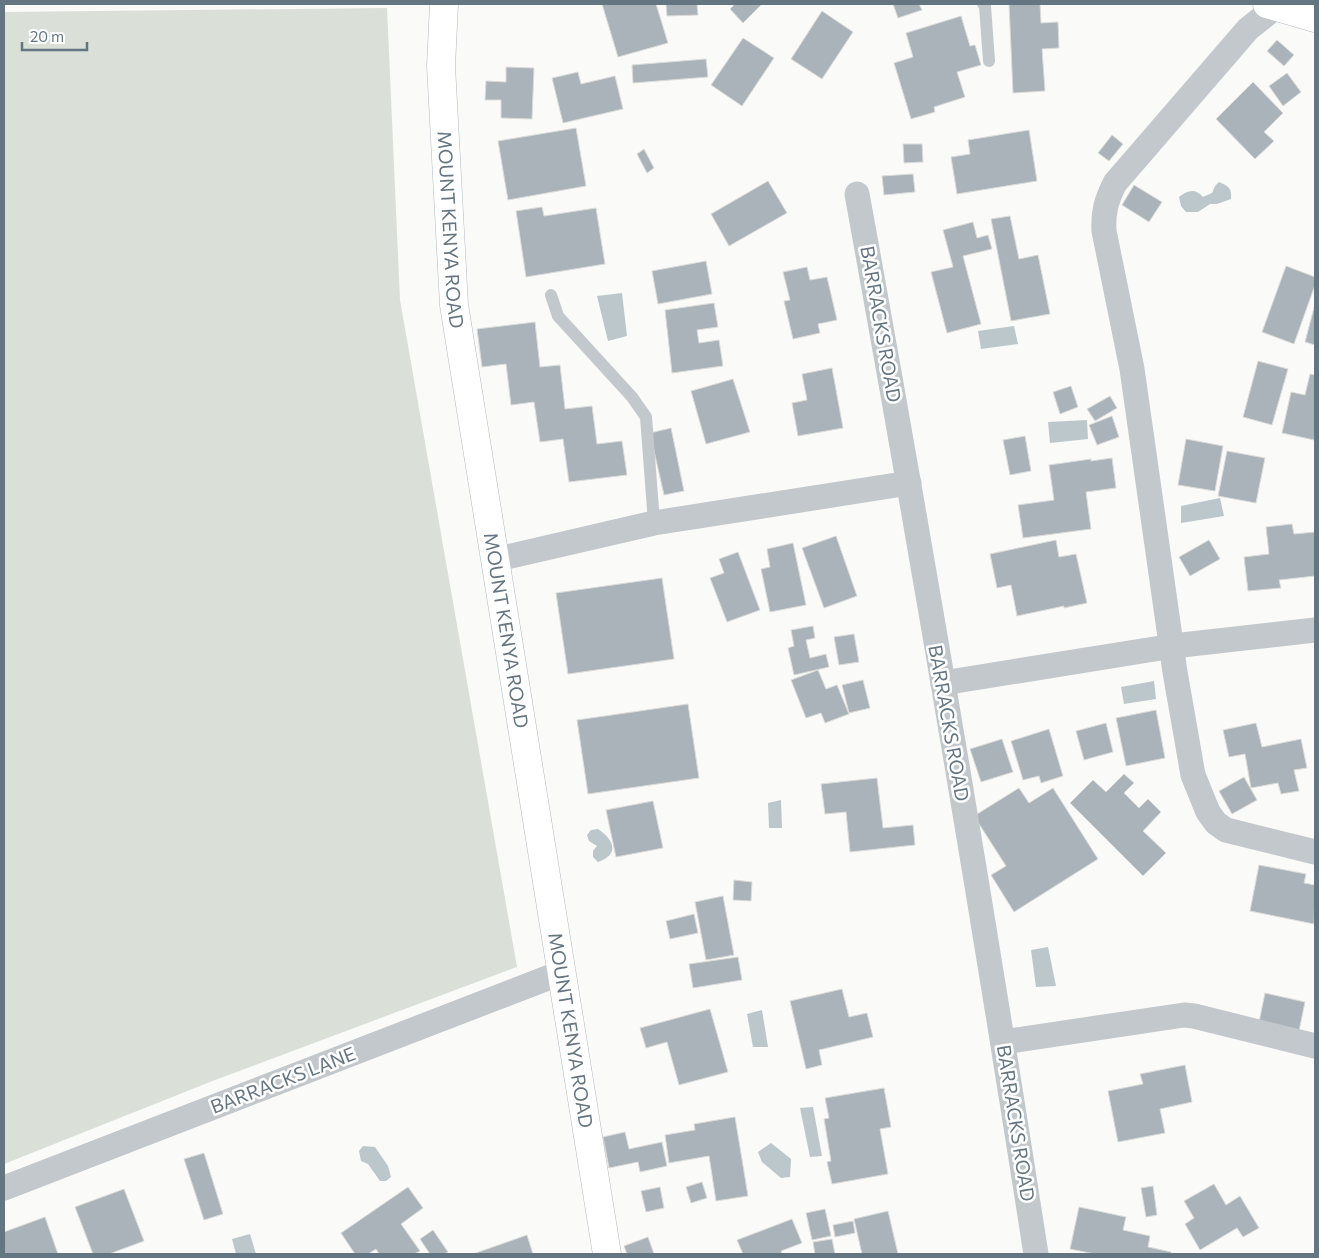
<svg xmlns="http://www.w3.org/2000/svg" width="1319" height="1258" viewBox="0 0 1319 1258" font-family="Commissioner,sans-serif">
<rect width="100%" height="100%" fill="#fafaf8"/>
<path fill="#dadfd7" d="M 387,8 L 400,300 L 517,967 L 215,1080 L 4,1164 L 4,12 Z"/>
<g fill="#bbc7cb">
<path d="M 1219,182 C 1229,186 1232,189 1231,199 L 1217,204 L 1210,204 L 1198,212 L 1186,212 L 1181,206 L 1179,197 C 1188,190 1195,188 1203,197 L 1212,193 L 1215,186 Z"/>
<path d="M 622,293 L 627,336 L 608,341 L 597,296 Z"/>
<path d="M 1014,326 L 1018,344 L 981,349 L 978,331 Z"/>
<path d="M 1087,420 L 1088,439 L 1050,443 L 1048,422 Z"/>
<path d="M 1220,498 L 1224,516 L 1181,523 L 1181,506 Z"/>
<path d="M 1154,681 L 1156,699 L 1124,704 L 1121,687 Z"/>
<path d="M 781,800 L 782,828 L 769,828 L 768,803 Z"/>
<path d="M 598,829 C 613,839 621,854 598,862 L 593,857 L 593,851 L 597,846 L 589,841 L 587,835 L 591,830 Z"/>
<path d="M 1048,947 L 1056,986 L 1036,987 L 1031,950 Z"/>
<path d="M 762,1010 L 768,1047 L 753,1047 L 747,1014 Z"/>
<path d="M 813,1107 L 822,1156 L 810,1157 L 800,1108 Z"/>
<path d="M 771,1143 L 791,1159 L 790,1177 L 781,1178 L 762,1162 L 758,1152 Z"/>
<path d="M 363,1146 L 375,1147 L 388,1166 L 391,1177 L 386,1181 L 380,1181 L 368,1164 L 361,1161 L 359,1151 Z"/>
<path d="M 250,1234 L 256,1254 L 236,1254 L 232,1239 Z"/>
</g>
<g fill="#aab3b9" stroke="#dcdcda">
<path d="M 602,4 L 656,4 L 668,43 L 618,57 Z"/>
<path d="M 666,4 L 697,4 L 698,15 L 667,16 Z"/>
<path d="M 735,4 L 762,4 L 743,23 L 730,9 Z"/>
<path d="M 893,4 L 919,4 L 922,10 L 898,18 Z"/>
<path d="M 1009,4 L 1040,4 L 1041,23 L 1058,22 L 1059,48 L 1042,49 L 1045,91 L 1013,93 Z"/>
<path d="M 822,11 L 853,32 L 822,79 L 791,59 Z"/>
<path d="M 961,16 L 970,46 L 975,45 L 981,65 L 957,72 L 965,97 L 934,107 L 935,112 L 911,119 L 894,63 L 913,57 L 906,33 Z"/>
<path d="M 743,38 L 774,58 L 742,106 L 711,85 Z"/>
<path d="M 1277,40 L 1294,55 L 1284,66 L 1267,51 Z"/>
<path d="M 706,59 L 708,77 L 633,83 L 632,65 Z"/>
<path d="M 506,67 L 534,68 L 532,119 L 501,118 L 501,100 L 485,100 L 486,81 L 506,82 Z"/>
<path d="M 578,72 L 581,84 L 615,76 L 623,109 L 563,123 L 552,78 Z"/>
<path d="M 1287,73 L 1301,92 L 1283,106 L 1269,86 Z"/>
<path d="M 1253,82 L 1283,113 L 1264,132 L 1274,141 L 1255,159 L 1216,119 Z"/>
<path d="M 576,128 L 586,186 L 508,200 L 498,141 Z"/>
<path d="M 1029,130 L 1037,181 L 957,194 L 951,157 L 970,154 L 968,140 Z"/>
<path d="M 1112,135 L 1123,144 L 1109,161 L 1098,153 Z"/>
<path d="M 903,144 L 922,144 L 923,162 L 904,163 Z"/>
<path d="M 644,149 L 654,168 L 647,173 L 637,154 Z"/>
<path d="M 913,174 L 915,192 L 884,195 L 882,176 Z"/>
<path d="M 768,181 L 787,213 L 729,246 L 711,214 Z"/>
<path d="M 1134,185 L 1162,202 L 1149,222 L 1122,205 Z"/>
<path d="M 542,207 L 544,216 L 596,208 L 605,264 L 526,277 L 516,211 Z"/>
<path d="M 1010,216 L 1019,259 L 1038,255 L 1050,314 L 1011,321 L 991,219 Z"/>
<path d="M 973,222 L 977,238 L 988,235 L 992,249 L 963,256 L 981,324 L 947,333 L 931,272 L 953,267 L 943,230 Z"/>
<path d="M 706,261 L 712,294 L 658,304 L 652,271 Z"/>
<path d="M 1286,266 L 1315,277 L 1315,285 L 1294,344 L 1262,332 Z"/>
<path d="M 807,267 L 810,280 L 827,277 L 837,320 L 818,324 L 820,333 L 793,339 L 784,301 L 790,300 L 783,272 Z"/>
<path d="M 714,303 L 718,327 L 697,330 L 699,343 L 719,340 L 723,366 L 672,373 L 665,310 Z"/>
<path d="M 1315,304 L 1315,345 L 1305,342 Z"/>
<path d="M 535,322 L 540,367 L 560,365 L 565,409 L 592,406 L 597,444 L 622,441 L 627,475 L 569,482 L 563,439 L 540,442 L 534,402 L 511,405 L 506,364 L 482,367 L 477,329 Z"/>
<path d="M 1258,361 L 1288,369 L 1272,425 L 1243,417 Z"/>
<path d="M 832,368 L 843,428 L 798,436 L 792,403 L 807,400 L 802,374 Z"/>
<path d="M 1310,374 L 1315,375 L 1315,432 L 1314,440 L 1282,433 L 1291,392 L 1305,395 Z"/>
<path d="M 733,379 L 750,432 L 706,444 L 691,391 Z"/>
<path d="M 1071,386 L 1078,407 L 1060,414 L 1053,392 Z"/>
<path d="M 1110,396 L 1117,408 L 1095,421 L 1087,409 Z"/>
<path d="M 1112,416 L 1119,437 L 1097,445 L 1089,425 Z"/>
<path d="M 671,428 L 684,491 L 664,495 L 650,433 Z"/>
<path d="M 1025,436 L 1031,471 L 1010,475 L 1003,440 Z"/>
<path d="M 1186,439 L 1223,446 L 1215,491 L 1178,485 Z"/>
<path d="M 1227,451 L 1265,458 L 1256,503 L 1218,496 Z"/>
<path d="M 1112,458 L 1116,488 L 1086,492 L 1091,529 L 1023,538 L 1018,505 L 1054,500 L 1049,465 L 1091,459 L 1091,461 Z"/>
<path d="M 1292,524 L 1294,534 L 1315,532 L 1315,576 L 1279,580 L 1281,588 L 1248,591 L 1244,557 L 1269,554 L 1266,527 Z"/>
<path d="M 836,536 L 857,596 L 824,608 L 802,548 Z"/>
<path d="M 1056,540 L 1059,557 L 1076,554 L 1087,603 L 1064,608 L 1064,606 L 1017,616 L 1011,585 L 997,588 L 990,554 Z"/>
<path d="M 1209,540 L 1220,559 L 1190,576 L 1179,557 Z"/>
<path d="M 793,543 L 806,605 L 770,612 L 761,569 L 770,567 L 767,549 Z"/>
<path d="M 738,552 L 760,610 L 727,622 L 710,578 L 724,573 L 719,559 Z"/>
<path d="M 662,578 L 674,659 L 568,674 L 556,593 Z"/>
<path d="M 813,626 L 815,638 L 806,640 L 810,658 L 826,654 L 829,667 L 794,675 L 788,648 L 794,646 L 791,630 Z"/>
<path d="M 854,634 L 859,662 L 839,665 L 834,637 Z"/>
<path d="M 818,670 L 826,689 L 837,685 L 849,714 L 825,723 L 821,713 L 806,718 L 791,680 Z"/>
<path d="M 863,680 L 870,708 L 849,713 L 842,685 Z"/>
<path d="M 688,704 L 699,778 L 588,794 L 577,720 Z"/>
<path d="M 1156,710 L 1165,758 L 1126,766 L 1116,718 Z"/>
<path d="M 1106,723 L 1113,752 L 1084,760 L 1076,731 Z"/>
<path d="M 1256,723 L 1262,747 L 1301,739 L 1307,768 L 1294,770 L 1299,791 L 1281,794 L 1278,783 L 1251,788 L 1245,754 L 1229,757 L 1223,730 Z"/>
<path d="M 1049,729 L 1063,776 L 1041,783 L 1039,776 L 1023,780 L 1011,741 Z"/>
<path d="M 1002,739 L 1013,772 L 981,782 L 970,749 Z"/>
<path d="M 1124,774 L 1134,783 L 1124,793 L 1139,808 L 1148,799 L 1161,812 L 1143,831 L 1166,853 L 1143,876 L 1070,803 L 1093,780 L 1106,792 Z"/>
<path d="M 1244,777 L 1257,800 L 1232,814 L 1219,791 Z"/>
<path d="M 877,778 L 883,828 L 913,825 L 915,845 L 850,852 L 846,812 L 825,814 L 821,784 Z"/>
<path d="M 1019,788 L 1029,803 L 1053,788 L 1098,859 L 1014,912 L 991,875 L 1006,866 L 974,816 Z"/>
<path d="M 653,801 L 663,848 L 616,857 L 606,810 Z"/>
<path d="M 1259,865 L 1306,874 L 1304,883 L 1315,885 L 1314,924 L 1250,911 Z"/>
<path d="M 734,880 L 752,882 L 751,901 L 733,900 Z"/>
<path d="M 723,896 L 734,955 L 706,960 L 695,902 Z"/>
<path d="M 694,914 L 698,933 L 670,939 L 666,921 Z"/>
<path d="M 738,957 L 742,980 L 693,988 L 689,964 Z"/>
<path d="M 842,989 L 849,1017 L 867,1013 L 873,1037 L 819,1050 L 822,1065 L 806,1069 L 790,1001 Z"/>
<path d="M 1265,993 L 1305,1002 L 1299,1031 L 1259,1022 Z"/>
<path d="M 710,1009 L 728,1072 L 679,1085 L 667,1042 L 646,1048 L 640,1028 Z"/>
<path d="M 1185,1065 L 1192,1102 L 1160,1109 L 1165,1133 L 1118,1142 L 1108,1091 L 1143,1084 L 1140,1074 Z"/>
<path d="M 884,1088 L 891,1127 L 880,1129 L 888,1174 L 832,1184 L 827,1162 L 831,1161 L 824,1119 L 829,1118 L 825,1098 Z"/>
<path d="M 735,1117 L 748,1196 L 716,1201 L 709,1156 L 669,1163 L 665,1135 L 695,1130 L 694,1124 Z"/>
<path d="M 625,1132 L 629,1149 L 662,1142 L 667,1166 L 640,1172 L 638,1162 L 609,1168 L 603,1137 Z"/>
<path d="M 204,1153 L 223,1214 L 204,1220 L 184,1159 Z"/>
<path d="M 702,1182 L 707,1198 L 691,1203 L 686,1187 Z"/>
<path d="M 1214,1184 L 1226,1205 L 1240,1196 L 1259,1228 L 1243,1237 L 1237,1228 L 1200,1250 L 1185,1224 L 1194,1218 L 1184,1201 Z"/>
<path d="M 1153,1186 L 1157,1215 L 1146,1217 L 1141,1188 Z"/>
<path d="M 408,1187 L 423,1208 L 401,1224 L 420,1251 L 414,1254 L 379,1254 L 376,1249 L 368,1254 L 355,1254 L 341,1233 Z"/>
<path d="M 660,1187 L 664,1208 L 646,1212 L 641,1191 Z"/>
<path d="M 124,1189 L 144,1241 L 109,1254 L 93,1254 L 75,1207 Z"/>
<path d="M 1079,1207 L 1126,1217 L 1123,1230 L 1150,1236 L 1148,1247 L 1171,1252 L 1171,1254 L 1095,1254 L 1070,1249 Z"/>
<path d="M 825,1209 L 831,1236 L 812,1240 L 806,1213 Z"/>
<path d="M 888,1211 L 898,1254 L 862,1254 L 854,1219 Z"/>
<path d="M 45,1217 L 58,1254 L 4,1254 L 4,1232 Z"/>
<path d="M 792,1219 L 802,1243 L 781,1251 L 782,1254 L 743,1254 L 737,1240 Z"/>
<path d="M 853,1221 L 855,1233 L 835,1237 L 833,1225 Z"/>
<path d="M 433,1230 L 448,1252 L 444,1254 L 430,1254 L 420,1239 Z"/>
<path d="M 527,1235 L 533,1254 L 473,1254 Z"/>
<path d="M 648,1237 L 654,1254 L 627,1254 L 624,1246 Z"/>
<path d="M 832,1239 L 835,1254 L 815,1254 L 813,1242 Z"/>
</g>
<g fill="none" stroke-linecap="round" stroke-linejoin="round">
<defs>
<g id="secondary">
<path id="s1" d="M 444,4 L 441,66 L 454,305 L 607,1254"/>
<path d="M 1267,4 L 1315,18"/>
</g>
</defs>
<use href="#secondary" stroke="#b3babf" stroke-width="29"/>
<g stroke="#c3c8cc" stroke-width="12">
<path d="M 983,4 L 985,6 L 989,61"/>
<path d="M 551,295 L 558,316 L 632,397 L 646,417 L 654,523"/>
</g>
<g stroke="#c3c8cc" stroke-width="25">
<path d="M 1277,6 L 1248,29 L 1115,183 C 1106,201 1103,212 1104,231 L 1132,369 L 1175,672 L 1193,775 L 1208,812 L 1216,823 L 1226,830 L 1315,852"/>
<path d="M 857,194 C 921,546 981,900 1036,1254"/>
<path d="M 494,560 L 654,523 L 909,483"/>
<path d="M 943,683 L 1173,646 L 1315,630"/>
<path d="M 1003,1042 L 1184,1015 L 1194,1016 L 1315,1046"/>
<path d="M 4,1188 L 563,972"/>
</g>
<use href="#secondary" stroke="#fff" stroke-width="28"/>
</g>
<g text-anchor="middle" stroke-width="5" stroke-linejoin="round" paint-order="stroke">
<g font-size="19" fill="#657683" stroke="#fff">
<text dy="7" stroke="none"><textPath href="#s1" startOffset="226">MOUNT KENYA ROAD</textPath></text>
<text transform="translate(881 324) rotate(80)" y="7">BARRACKS ROAD</text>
<text dy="7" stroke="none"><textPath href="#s1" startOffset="631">MOUNT KENYA ROAD</textPath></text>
<text transform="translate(949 723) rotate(80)" y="7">BARRACKS ROAD</text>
<text dy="7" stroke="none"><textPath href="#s1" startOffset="1036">MOUNT KENYA ROAD</textPath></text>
<text transform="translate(283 1080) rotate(-21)" y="7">BARRACKS LANE</text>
<text transform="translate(1016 1123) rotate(81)" y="7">BARRACKS ROAD</text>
</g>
</g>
<rect width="1319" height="1258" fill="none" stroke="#657683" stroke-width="10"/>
<path d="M22 42v8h65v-8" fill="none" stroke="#657683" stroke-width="2.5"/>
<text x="30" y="42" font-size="15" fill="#657683" stroke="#ffffff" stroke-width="4" paint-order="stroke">20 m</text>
</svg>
